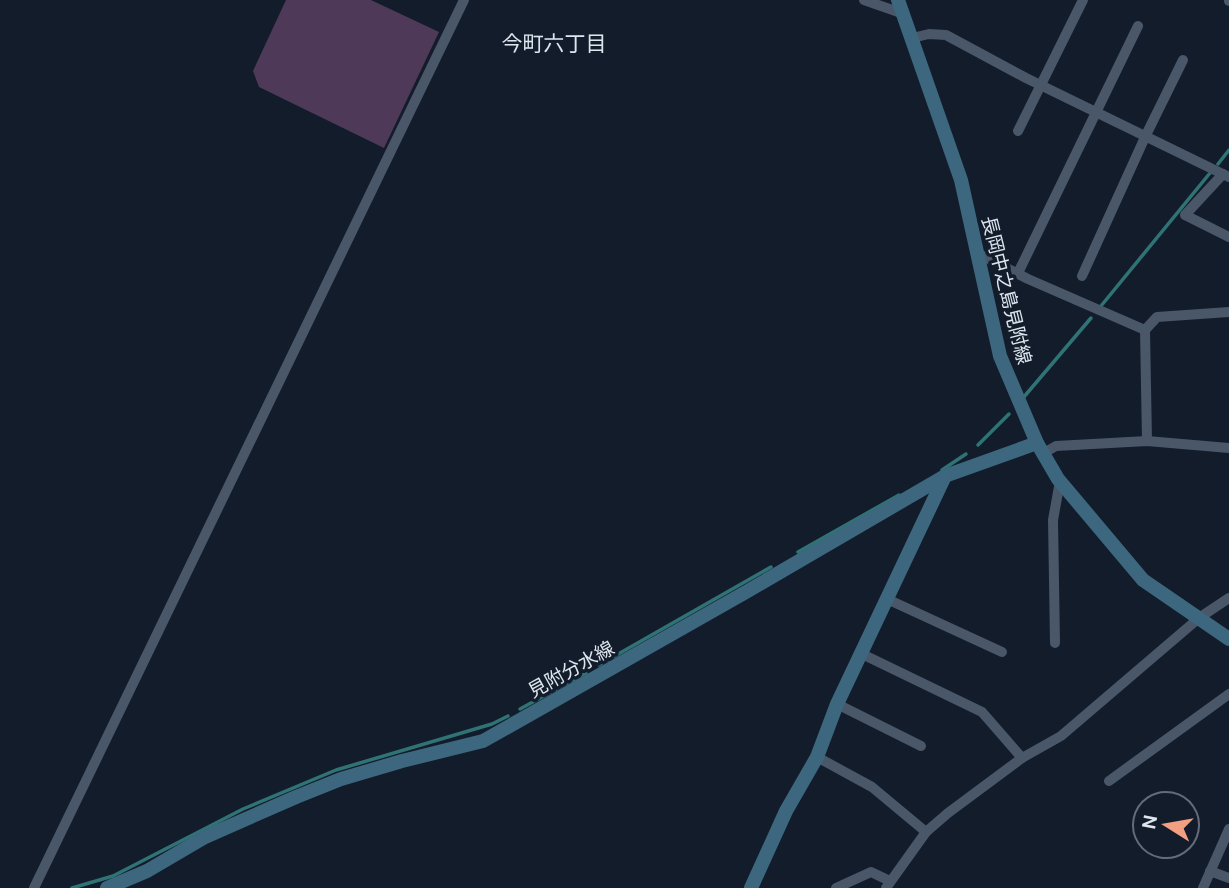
<svg xmlns="http://www.w3.org/2000/svg" width="1229" height="888" viewBox="0 0 1229 888" font-family="'DM Sans','Noto Sans JP',sans-serif">
<rect width="100%" height="100%" fill="#121c2b"/>
<path fill="#4e3959" d="M 286,0 L 371,0 L 439,32 L 384,148 L 259,87 L 253,71 Z"/>
<g fill="none" stroke-linecap="round" stroke-linejoin="round">
<g stroke="#2f7375" stroke-width="3.5">
<path d="M 1218,164 L 1229,150"/>
<path d="M 1101,306 L 1210,173"/>
<path d="M 1023,398 L 1091,318"/>
<path d="M 978,445 L 1009,414"/>
<path d="M 942,470 L 966,454"/>
<path d="M 798,552 L 899,495"/>
<path d="M 599,665 L 771,567"/>
<path d="M 520,709 L 586,673"/>
<path d="M 72,888 L 113,876 L 243,809 L 336,770 L 492,724 L 508,716"/>
</g>
<g stroke="#4a5768" stroke-width="10">
<path d="M 864,0 L 904,14"/>
<path d="M 1229,0 L 1229,1"/>
<path d="M 912,38 L 929,34 L 946,35 L 1026,78 L 1229,177"/>
<path d="M 1018,131 L 1083,0"/>
<path d="M 1223,174 L 1185,215 L 1229,237"/>
<path d="M 977,253 L 1028,279 L 1145,330"/>
<path d="M 1018,273 L 1138,26"/>
<path d="M 1082,276 L 1146,135 L 1183,60"/>
<path d="M 1147,441 L 1145,330 L 1157,317 L 1229,312"/>
<path d="M 1042,454 L 1056,446 L 1147,441 L 1229,448"/>
<path d="M 887,599 L 1002,652"/>
<path d="M 1055,643 L 1053,520 L 1060,481"/>
<path d="M 862,654 L 982,712 L 1022,758"/>
<path d="M 837,704 L 921,746"/>
<path d="M 817,757 L 872,787 L 926,832"/>
<path d="M 1109,781 L 1229,694"/>
<path d="M 1210,871 L 1229,878"/>
<path d="M 34,888 L 464,0"/>
<path d="M 836,888 L 871,872 L 890,881"/>
<path d="M 886,888 L 926,832 L 948,813 L 1022,758 L 1061,736 L 1199,618 L 1229,598"/>
<path d="M 1203,888 L 1229,829"/>
</g>
<g stroke="#3c677e" stroke-width="14">
<path d="M 898,0 L 961,180 L 1000,356 L 1037,443 L 1058,479 L 1143,580 L 1229,639"/>
<path d="M 107,888 L 147,871 L 205,837 L 296,797 L 341,779 L 402,761 L 483,741 L 746,592 L 945,476 L 1037,443"/>
<path d="M 751,888 L 786,811 L 817,757 L 837,704 L 945,476"/>
</g>
</g>
<g text-anchor="middle" stroke-width="7" stroke-linejoin="round" paint-order="stroke">
<g font-size="19" fill="#dee5ef" stroke="#121c2b">
<text transform="translate(1007 290) rotate(76)" y="7">長岡中之島見附線</text>
<text transform="translate(571 669) rotate(-29)" y="7">見附分水線</text>
</g>
<g font-size="21" fill="#dee5ef" stroke="#121c2b">
<text x="554" y="51">今町六丁目</text>
</g>
</g>
<g transform="translate(1166 825) rotate(281)"><circle r="33" fill="#121c2b" stroke="#646c79" stroke-width="2"/>
<path d="M0-5L12 26L0 18L-12 26Z" fill="#f3a082"/>
<text y="-10" font-size="19" font-weight="bold" text-anchor="middle" fill="#dee5ef">N</text>
</g>
</svg>
